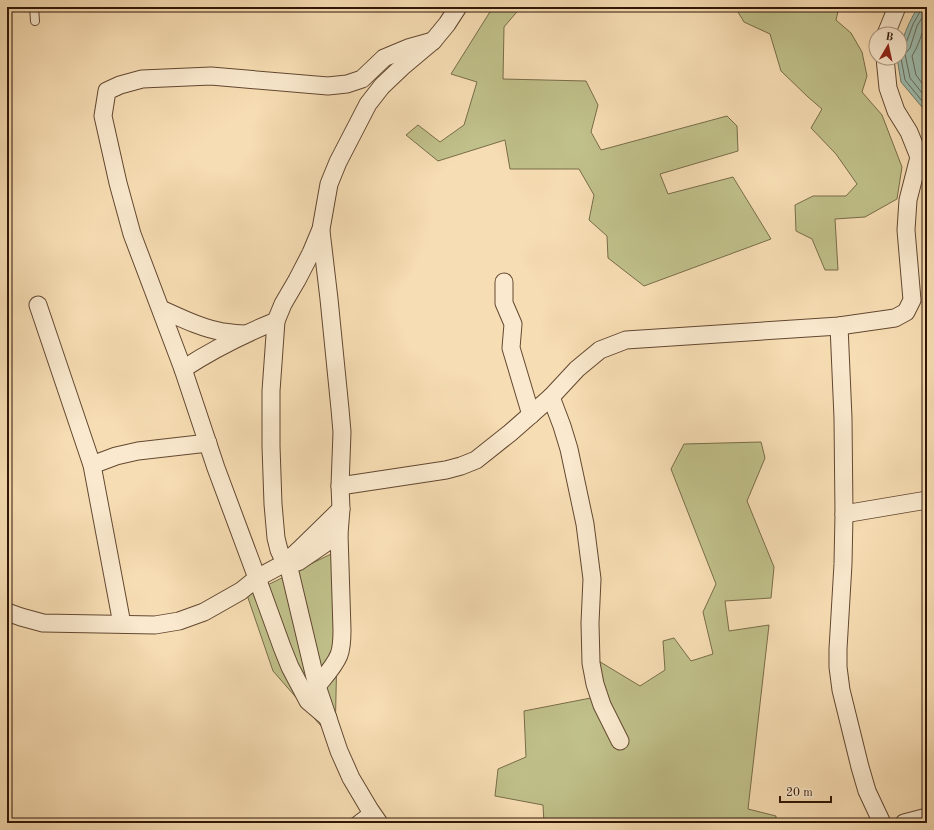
<svg xmlns="http://www.w3.org/2000/svg" width="934" height="830" viewBox="0 0 934 830" font-family="'Old Standard TT',serif">
<rect width="100%" height="100%" fill="#f7ddb3"/>
<filter id="stains"><feTurbulence type="fractalNoise" baseFrequency=".005" numOctaves="4"/><feColorMatrix values="0 0 0 0 .2 0 0 0 0 .09 0 0 0 0 .02 0 0 0 .5 -.17"/></filter>
<radialGradient id="worn" r=".72"><stop offset=".6" stop-color="#630" stop-opacity="0"/><stop offset="1" stop-color="#630" stop-opacity=".3"/></radialGradient>
<g fill="#c0c08a" stroke="#786c48">
<path d="M 493,7 L 521,7 L 504,27 L 503,79 L 586,81 L 598,105 L 591,132 L 601,150 L 727,116 L 737,126 L 738,151 L 660,174 L 668,194 L 733,177 L 771,239 L 644,286 L 608,258 L 607,236 L 589,220 L 594,195 L 579,169 L 510,169 L 505,140 L 438,161 L 406,135 L 418,125 L 440,142 L 464,125 L 477,82 L 451,74 Z"/>
<path d="M 735,7 L 839,7 L 836,20 L 851,33 L 862,52 L 867,76 L 862,92 L 882,115 L 902,167 L 897,199 L 865,217 L 835,219 L 838,270 L 825,270 L 812,239 L 796,231 L 795,205 L 813,196 L 846,196 L 857,184 L 836,154 L 811,128 L 822,109 L 808,97 L 781,71 L 770,34 L 744,22 Z"/>
<path d="M 761,442 L 765,458 L 747,501 L 774,567 L 771,598 L 725,601 L 729,631 L 769,625 L 748,809 L 776,816 L 776,823 L 544,823 L 543,805 L 495,796 L 498,769 L 526,757 L 524,711 L 601,696 L 597,660 L 640,686 L 665,670 L 663,641 L 674,638 L 691,661 L 713,654 L 703,612 L 716,584 L 671,469 L 684,444 Z"/>
<path d="M 339,553 L 335,742 L 273,671 L 247,595 L 329,555 Z"/>
</g>
<path fill="#9dbcae" stroke="#717a6b" d="M 918,7 L 927,7 L 927,113 L 901,82 L 897,58 L 900,58 C 900,40 909,22 918,7 Z"/>
<g fill="none" stroke-linecap="round" stroke-linejoin="round">
<g stroke="#666a5a" stroke-width="1">
<path d="M 926,7 L 925,13 L 917,26 L 910,48 L 905,54 L 910,78 L 927,99"/>
<path d="M 927,22 C 921,33 919,46 912,56 L 916,75 L 927,90"/>
<path d="M 900,49 L 903,48 L 905,46 L 913,24 L 921,10 L 921,7"/>
<path d="M 900,56 L 901,58 L 905,80 L 927,107"/>
</g>
<defs>
<g id="service">
<path d="M 34,7 L 35,21"/>
<path d="M 353,823 L 370,810"/>
</g>
<g id="minor">
<path d="M 886,34 L 897,7"/>
<path d="M 504,282 L 504,303 L 513,324 L 511,348 L 531,415"/>
<path d="M 38,305 L 92,465 L 122,624"/>
<path d="M 161,309 C 181,318 201,328 223,332 C 230,333 238,334 245,334"/>
<path d="M 839,326 L 843,418 L 844,514 L 843,564 L 838,649 L 838,667 L 841,690 L 860,767 L 867,791 L 882,823"/>
<path d="M 183,369 C 212,350 244,334 276,321"/>
<path d="M 551,397 L 562,426 L 569,449 L 585,524 L 592,579 L 590,623 L 591,663 L 595,684 L 602,705 L 620,741"/>
<path d="M 92,465 L 116,456 L 138,451 L 208,443"/>
<path d="M 340,486 L 446,470 L 461,466 L 476,460 L 510,433 L 551,397 L 577,369 L 600,350 L 626,340 L 839,326 L 895,318 L 906,312 L 912,300 L 906,230 L 908,200 L 919,157 L 909,132 L 896,111 L 888,88 L 885,58"/>
<path d="M 844,514 L 927,500"/>
<path d="M 298,562 L 339,534"/>
<path d="M 7,612 L 21,617 L 43,623 L 155,625 L 179,621 L 204,612 L 241,591 L 257,578 L 285,563 L 299,550 L 341,509"/>
<path d="M 317,686 C 324,677 334,667 339,655 C 342,647 342,639 342,630 L 339,534 L 341,509 L 340,486 L 342,432 L 340,409 L 329,299 L 321,231"/>
<path d="M 328,718 L 308,701 L 290,667 L 282,647 L 257,578 L 216,468 L 183,369 L 132,234 L 118,183 L 103,116 L 107,91 L 120,85 L 142,79 L 211,76 L 328,86 L 347,84 L 362,79 L 384,58 L 408,48 L 433,41"/>
<path d="M 379,823 L 370,810 L 351,778 L 339,751 L 317,686 L 289,568 L 285,563 L 279,550 L 276,538 L 273,504 L 271,446 L 271,391 L 276,321 L 283,304 L 297,280 L 311,253 L 321,229 L 329,184 L 338,162 L 368,104 L 382,86 L 402,67 L 433,41 L 447,24 L 458,7"/>
<path d="M 904,823 L 927,817"/>
</g>
</defs>
<use href="#service" stroke="#624831" stroke-width="10"/>
<use href="#minor" stroke="#624831" stroke-width="19"/>
<use href="#service" stroke="#fae9ce" stroke-width="8"/>
<use href="#minor" stroke="#fae9ce" stroke-width="17"/>
</g>
<rect width="934" height="830" fill="none" stroke="#f7ddb3" stroke-width="24"/>
<rect x="8" y="8" width="918" height="814" fill="none" stroke="#301706" stroke-width="2"/>
<rect x="12" y="12" width="910" height="806" fill="none" stroke="#301706"/>
<g transform="translate(888 46) rotate(9)"><circle r="19" fill="#fae9ce" stroke="#a9957e"/>
<path d="M0-3L7 15L0 10L-7 15Z" fill="#8f2418"/>
<text y="-6" font-size="11" font-weight="bold" text-anchor="middle" fill="#301706">B</text>
</g>
<path d="M780 796v6h51v-6" fill="none" stroke="#301706" stroke-width="2"/>
<text x="786" y="796" font-size="12" fill="#301706" stroke="#fae9ce" stroke-width="3" paint-order="stroke">20 m</text>
<rect width="100%" height="100%" filter="url(#stains)"/>
<rect width="100%" height="100%" fill="url(#worn)"/>
</svg>
